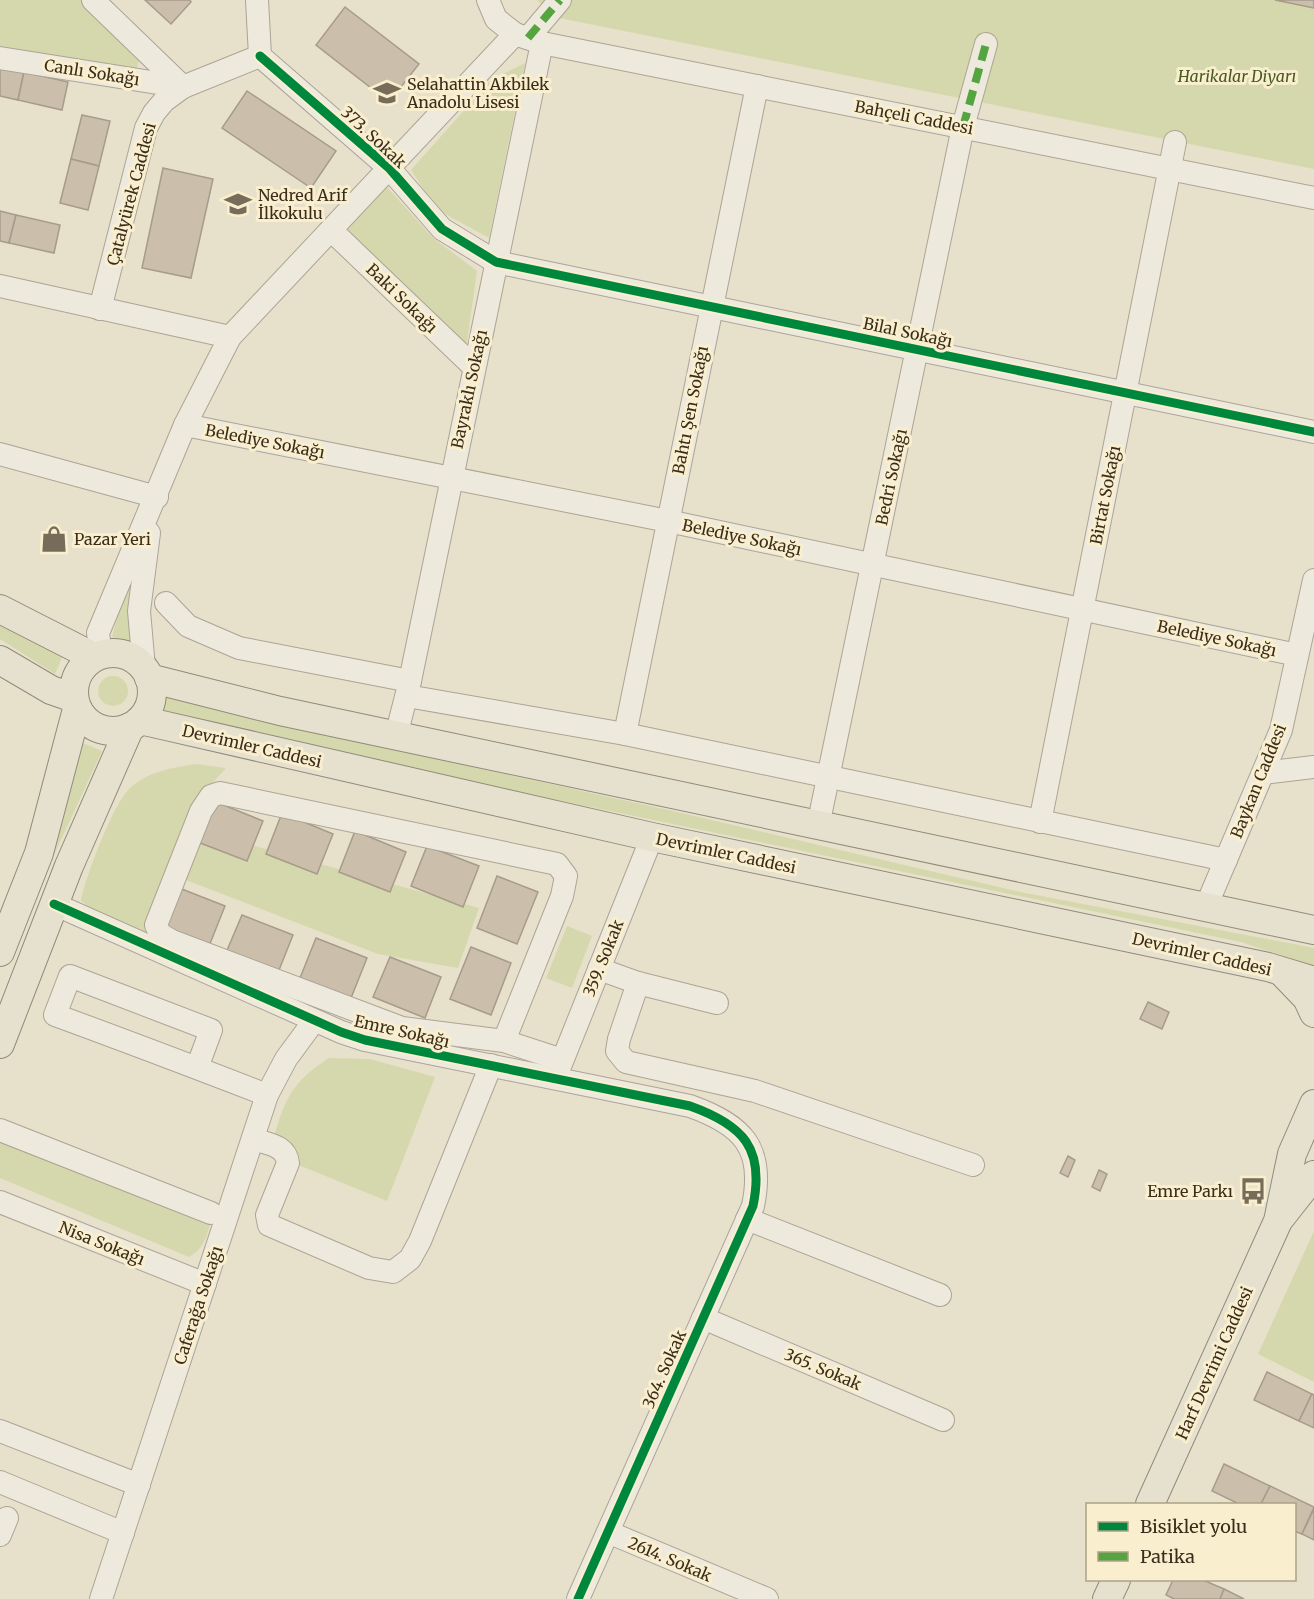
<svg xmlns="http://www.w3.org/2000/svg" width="1314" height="1599" viewBox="0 0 1314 1599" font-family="Merriweather,serif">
<rect width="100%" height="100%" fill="#e7e0cb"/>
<g fill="#d5d8ac">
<path d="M 0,0 L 84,0 L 141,52 L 137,69 L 0,46 Z"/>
<path d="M 537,0 L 1314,0 L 1314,169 L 554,17 Z"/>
<path d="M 525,63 L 489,238 L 436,209 L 411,170 L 491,80 Z"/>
<path d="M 386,186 L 433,238 L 477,271 L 466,348 L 346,229 Z"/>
<path d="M 127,581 L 131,583 L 137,644 L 112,637 Z"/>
<path d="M 0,626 L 63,655 L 55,674 L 0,639 Z"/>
<circle cx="113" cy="691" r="15"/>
<path d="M 164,693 L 323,734 L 673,811 L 1020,892 L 1314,948 L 1314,966 L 1241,942 L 360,759 L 159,714 Z"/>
<path d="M 83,743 L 102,751 L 54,855 Z"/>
<path d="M 195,764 L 226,768 L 202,794 L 145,940 L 92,911 L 81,900 C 86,876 113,804 130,788 C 149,771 172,768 195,764 Z"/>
<path d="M 201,831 L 479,908 L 458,968 L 378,954 L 181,878 Z"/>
<path d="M 567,926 L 592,936 L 572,988 L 546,978 Z"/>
<path d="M 329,1058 L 370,1059 L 435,1077 L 387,1201 L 269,1153 C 284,1106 285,1086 329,1058 Z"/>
<path d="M 0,1140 L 210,1225 C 206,1239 202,1250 189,1257 L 0,1178 Z"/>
<path d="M 1314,1231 L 1314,1382 L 1258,1354 Z"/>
</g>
<g fill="#cbbeab" stroke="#a79b8a" stroke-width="1.5">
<path d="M 145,0 L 190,0 L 191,2 L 171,24 Z"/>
<path d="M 1275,0 L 1314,0 L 1314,8 Z"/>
<path d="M 345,7 L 419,64 L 389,102 L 316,45 Z"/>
<path d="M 0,67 L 24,72 L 18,100 L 0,96 Z"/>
<path d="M 24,72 L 68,82 L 62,110 L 18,100 Z"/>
<path d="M 247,91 L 336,151 L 311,188 L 222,128 Z"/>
<path d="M 82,115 L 110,121 L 99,166 L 71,159 Z"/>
<path d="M 71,159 L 99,166 L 88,210 L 60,203 Z"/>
<path d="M 163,168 L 213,179 L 191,278 L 142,268 Z"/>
<path d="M 0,211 L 16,215 L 9,243 L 0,241 Z"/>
<path d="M 16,215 L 60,225 L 54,253 L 9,243 Z"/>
<path d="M 211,800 L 263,821 L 247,861 L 195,841 Z"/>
<path d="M 282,813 L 333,834 L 317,874 L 266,854 Z"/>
<path d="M 355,831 L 406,852 L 390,892 L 339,872 Z"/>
<path d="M 427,846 L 479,866 L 463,907 L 411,886 Z"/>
<path d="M 497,876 L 538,892 L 517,944 L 477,928 Z"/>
<path d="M 174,886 L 225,906 L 209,946 L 158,926 Z"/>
<path d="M 242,915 L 293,935 L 277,975 L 225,955 Z"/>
<path d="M 316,938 L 367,958 L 351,998 L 300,978 Z"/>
<path d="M 471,947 L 511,963 L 491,1015 L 450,999 Z"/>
<path d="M 390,957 L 441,977 L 425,1018 L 373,997 Z"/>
<path d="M 1148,1002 L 1169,1012 L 1162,1029 L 1140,1019 Z"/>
<path d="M 1068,1156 L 1075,1160 L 1068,1177 L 1060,1173 Z"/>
<path d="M 1099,1170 L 1107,1174 L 1100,1191 L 1092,1187 Z"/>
<path d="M 1267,1372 L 1312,1394 L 1299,1421 L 1254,1400 Z"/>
<path d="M 1312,1394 L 1314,1395 L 1314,1428 L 1299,1421 Z"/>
<path d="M 1224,1464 L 1270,1486 L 1261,1504 L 1239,1504 L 1212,1491 Z"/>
<path d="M 1270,1486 L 1314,1507 L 1302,1534 L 1294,1531 L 1294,1504 L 1261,1504 Z"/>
<path d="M 1314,1509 L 1314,1540 L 1302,1534 Z"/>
<path d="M 1173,1580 L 1203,1580 L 1224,1589 L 1220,1599 L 1174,1599 L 1166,1595 Z"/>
<path d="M 1224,1589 L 1244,1599 L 1220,1599 Z"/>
</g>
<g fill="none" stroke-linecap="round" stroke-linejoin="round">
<defs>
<g id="minor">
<path d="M 93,0 L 183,87"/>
<path d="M 515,34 L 542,43 L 1314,198"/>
<path d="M 528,38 L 560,0"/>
<path d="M 260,56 L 389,168 L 442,229 L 496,262 L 1314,432"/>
<path d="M 0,58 L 183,87"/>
<path d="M 331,230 L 474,367"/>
<path d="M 0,286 L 230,337"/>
<path d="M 100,309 L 146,128 L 154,113 L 164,101 L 183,87 L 260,56 L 257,0"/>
<path d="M 185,425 L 668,521 L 1297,655"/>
<path d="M 0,454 L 157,497"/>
<path d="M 166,603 L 188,626 L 239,648 L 410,681"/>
<path d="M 101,655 L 98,633 L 185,425 L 230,337 L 515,34 L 496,19 L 488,0"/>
<path d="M 144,668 L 139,611 L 149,533"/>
<path d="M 407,696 L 625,734 L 1226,860"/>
<path d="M 625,734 L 757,86"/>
<path d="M 396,736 L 410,681 L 542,43"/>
<path d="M 1263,773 L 1314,767"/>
<path d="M 1040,822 L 1175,142"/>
<path d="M 818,826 L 963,127 L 986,44"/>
<path d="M 54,904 L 341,1032 L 365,1040 L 690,1106 C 743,1125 765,1148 753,1206 L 578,1599"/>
<path d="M 1205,909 L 1281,730 L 1314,580"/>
<path d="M 599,969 L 638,983 L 717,1003"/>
<path d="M 638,983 L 619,1039 L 617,1051 L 626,1062 L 755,1091 L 973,1165"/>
<path d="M 504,1041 L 562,896 L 566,876 L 557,864 L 220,793 L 211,796 L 201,811 L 156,925 L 160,934 L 172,941 L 402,1028 L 504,1041 L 562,1060"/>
<path d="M 197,1068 L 211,1030 L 70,976 L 55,1015 C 126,1041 197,1068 267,1095"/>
<path d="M 557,1074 L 652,837"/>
<path d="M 0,1130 L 211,1213"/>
<path d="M 253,1139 C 268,1144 286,1145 288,1163 L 267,1215 L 269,1225 L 369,1268 L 393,1272 L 410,1259 L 420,1241 L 491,1065"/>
<path d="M 0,1202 L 205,1284"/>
<path d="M 747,1219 L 940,1295"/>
<path d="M 703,1318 L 943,1420"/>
<path d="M 0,1431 L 139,1485"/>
<path d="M 0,1482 L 123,1533"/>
<path d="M 608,1532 L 767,1599"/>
<path d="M 0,1535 L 7,1518"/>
<path d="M 101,1599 L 267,1095 L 286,1059 L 314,1021"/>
</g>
<g id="major">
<path d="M 0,609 L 94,657"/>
<circle cx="113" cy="692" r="39"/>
<path d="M 0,660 L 51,690 L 74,698"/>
<path d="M 149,678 L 280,711 L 1314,930"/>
<path d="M 140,720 L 652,837 L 1268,967 L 1314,981"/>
<path d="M 0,952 L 39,853 L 77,709"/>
<path d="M 1282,972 L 1307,998 L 1314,1013"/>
<path d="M 0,1044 L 69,866 L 130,727"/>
<path d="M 1281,1217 L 1314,1175"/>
<path d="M 1150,1504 L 1278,1221 L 1292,1154 L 1314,1104"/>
<path d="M 1107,1599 L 1116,1580"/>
</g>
</defs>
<use href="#minor" stroke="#aca495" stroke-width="24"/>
<use href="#major" stroke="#918a7b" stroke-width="30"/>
<use href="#minor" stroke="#eee9dd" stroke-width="22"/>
<use href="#major" stroke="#e6e0ce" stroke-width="28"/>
<g stroke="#54a440" stroke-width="8" stroke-dasharray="15 8" stroke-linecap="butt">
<path d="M 528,38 L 560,0"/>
<path d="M 963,127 L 986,44"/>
</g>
<defs>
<g id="cycleway">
<path d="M 260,56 L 389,168 L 442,229 L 496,262 L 1314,432"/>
<path d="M 54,904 L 341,1032 L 365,1040 L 690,1106 C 743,1125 765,1148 753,1206 L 578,1599"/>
</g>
</defs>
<use href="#cycleway" stroke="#f9efcf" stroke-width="13"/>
<use href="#cycleway" stroke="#00873e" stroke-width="9"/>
</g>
<defs>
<symbol id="school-bare" viewBox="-9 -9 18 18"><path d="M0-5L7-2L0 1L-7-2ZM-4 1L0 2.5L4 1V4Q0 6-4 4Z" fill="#776c59" stroke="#f9efcf" stroke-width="2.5" paint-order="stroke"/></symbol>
<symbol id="shop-bare" viewBox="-9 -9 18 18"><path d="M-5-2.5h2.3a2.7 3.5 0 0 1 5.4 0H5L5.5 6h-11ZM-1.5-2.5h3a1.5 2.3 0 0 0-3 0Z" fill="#776c59" stroke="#f9efcf" stroke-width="2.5" paint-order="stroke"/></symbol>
<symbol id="bus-bare" viewBox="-9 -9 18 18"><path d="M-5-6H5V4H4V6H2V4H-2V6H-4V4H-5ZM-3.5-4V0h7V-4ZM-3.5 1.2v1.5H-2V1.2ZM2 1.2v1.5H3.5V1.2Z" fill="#776c59" stroke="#f9efcf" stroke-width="2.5" paint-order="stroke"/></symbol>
</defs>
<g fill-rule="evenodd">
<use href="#school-bare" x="368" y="74" width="38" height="38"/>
<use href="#school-bare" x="219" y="185" width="38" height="38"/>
<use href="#shop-bare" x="35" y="520" width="38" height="38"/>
<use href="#bus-bare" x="1234" y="1172" width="38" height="38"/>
</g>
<g text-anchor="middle" stroke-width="6" stroke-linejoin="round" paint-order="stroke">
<g font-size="16" fill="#3b2d1b" stroke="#f9efcf">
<text transform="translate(92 72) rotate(9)" y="6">Canlı Sokağı</text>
<text transform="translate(914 117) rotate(11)" y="6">Bahçeli Caddesi</text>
<text transform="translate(374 137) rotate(43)" y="6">373. Sokak</text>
<text transform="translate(131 194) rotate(-75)" y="6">Çatalyürek Caddesi</text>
<text transform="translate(402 298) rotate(44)" y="6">Baki Sokağı</text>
<text transform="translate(908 332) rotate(12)" y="6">Bilal Sokağı</text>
<text transform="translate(469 389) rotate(-78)" y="6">Bayraklı Sokağı</text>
<text transform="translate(690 410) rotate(-79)" y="6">Bahtı Şen Sokağı</text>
<text transform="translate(265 441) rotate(11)" y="6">Belediye Sokağı</text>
<text transform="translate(891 477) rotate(-78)" y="6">Bedri Sokağı</text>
<text transform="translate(1105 495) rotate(-79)" y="6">Birtat Sokağı</text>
<text transform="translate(742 537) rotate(12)" y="6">Belediye Sokağı</text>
<text transform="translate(1217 638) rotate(12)" y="6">Belediye Sokağı</text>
<text transform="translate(252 746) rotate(13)" y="6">Devrimler Caddesi</text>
<text transform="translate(1258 781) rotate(-68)" y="6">Baykan Caddesi</text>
<text transform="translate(726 853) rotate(12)" y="6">Devrimler Caddesi</text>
<text transform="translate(1202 954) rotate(13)" y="6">Devrimler Caddesi</text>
<text transform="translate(603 958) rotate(-68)" y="6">359. Sokak</text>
<text transform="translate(402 1031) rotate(13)" y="6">Emre Sokağı</text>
<text transform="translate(102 1243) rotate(22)" y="6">Nisa Sokağı</text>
<text transform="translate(198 1305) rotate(-72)" y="6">Caferağa Sokağı</text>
<text transform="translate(1214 1363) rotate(-66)" y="6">Harf Devrimi Caddesi</text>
<text transform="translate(664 1369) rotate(-66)" y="6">364. Sokak</text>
<text transform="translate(823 1369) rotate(23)" y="6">365. Sokak</text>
<text transform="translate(670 1559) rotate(23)" y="6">2614. Sokak</text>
</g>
<g font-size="16" font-style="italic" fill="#485a1f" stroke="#f9efcf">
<text x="1237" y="82">Harikalar Diyarı</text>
</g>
<g font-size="16" fill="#3b2d1b" stroke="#f9efcf" text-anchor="start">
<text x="407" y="90">Selahattin Akbilek<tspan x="407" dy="18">Anadolu Lisesi</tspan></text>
<text x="258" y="201">Nedred Arif<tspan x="258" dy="18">İlkokulu</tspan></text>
<text x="74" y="545">Pazar Yeri</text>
<text x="1233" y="1197" text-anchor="end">Emre Parkı</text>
</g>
</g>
<rect x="1086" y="1503" width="210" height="78" fill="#f9efcf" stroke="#ada187" stroke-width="1.5"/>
<rect x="1098" y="1522" width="30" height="9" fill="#00873e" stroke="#ada187" stroke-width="1.5"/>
<text x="1140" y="1533" font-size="18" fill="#3b2d1b">Bisiklet yolu</text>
<rect x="1098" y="1552" width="30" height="9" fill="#54a440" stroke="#ada187" stroke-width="1.5"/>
<text x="1140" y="1563" font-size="18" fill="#3b2d1b">Patika</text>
</svg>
